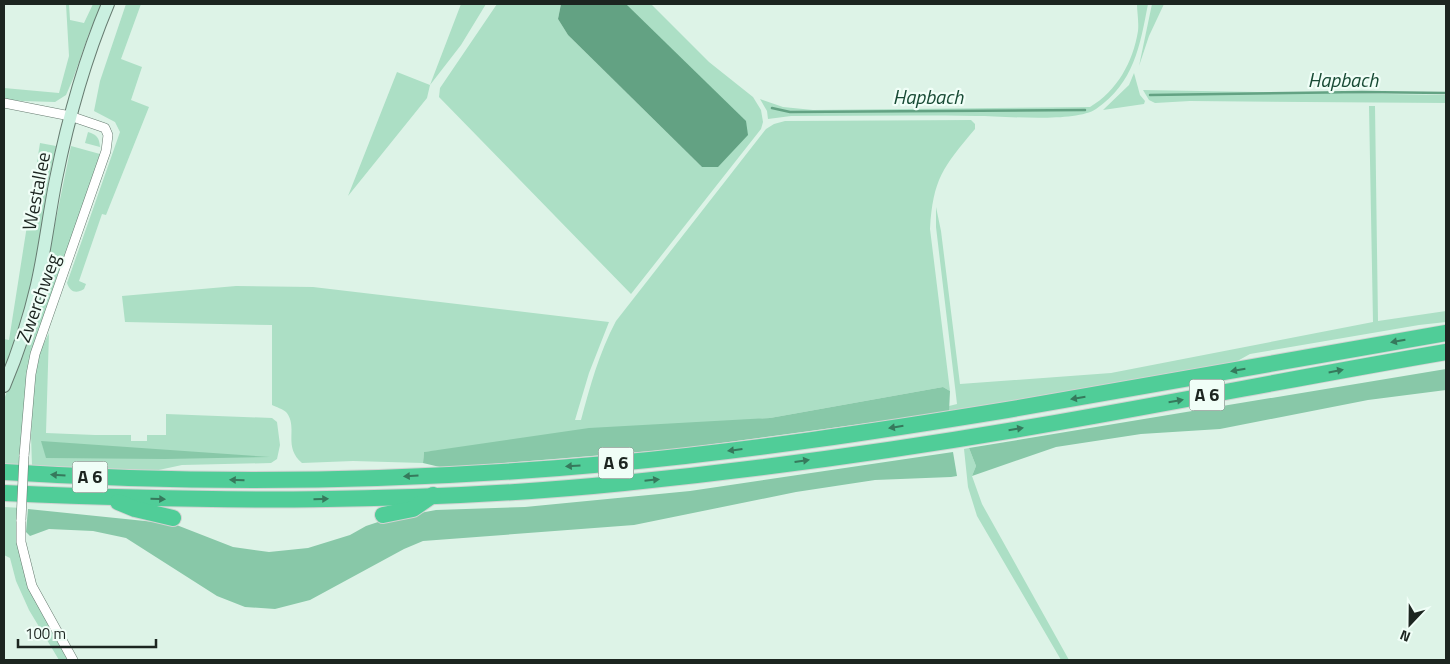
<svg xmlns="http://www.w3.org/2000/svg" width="1450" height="664" viewBox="0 0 1450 664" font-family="'Titillium Web',sans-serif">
<rect width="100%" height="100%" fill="#ddf3e7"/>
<g fill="#acdfc5">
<path d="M 66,4 L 69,4 L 70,20 L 84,23 L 93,4 L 102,4 L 89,33 L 73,79 L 66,95 L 55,102 L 22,101 L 4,99 L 4,88 L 59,93 L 69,56 Z"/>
<path d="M 126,4 L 141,4 L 121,59 L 142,67 L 131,100 L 149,107 L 106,215 L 102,214 L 79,281 L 86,284 L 84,289 C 76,294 70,292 67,283 L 120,132 L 115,122 L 94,111 L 100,81 Z"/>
<path d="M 461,4 L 486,4 L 461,45 L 430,85 L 427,98 L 348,196 L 397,72 L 430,85 Z"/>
<path d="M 497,4 L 561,4 L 558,19 L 568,35 L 702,167 L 630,9 L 626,4 L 651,4 L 709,62 L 753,97 L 761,110 L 763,122 L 761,129 L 631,294 L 439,97 L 440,88 Z"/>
<path d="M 1137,4 L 1148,4 C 1140,46 1134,83 1096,109 C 1075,123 1004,116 976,116 C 915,115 853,116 791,116 L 768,119 L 767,111 L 760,99 L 783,107 L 813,110 L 1090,107 C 1117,91 1133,62 1138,31 C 1139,22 1137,12 1137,4 Z"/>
<path d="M 1152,4 L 1164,4 L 1149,36 L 1139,66 Z"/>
<path d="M 1134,73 L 1140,95 L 1145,101 L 1144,104 L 1103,110 L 1129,85 Z"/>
<path d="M 1143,90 L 1446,95 L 1446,103 L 1190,101 L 1155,103 L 1149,100 Z"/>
<path d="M 1369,106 L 1375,106 L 1378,321 L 1446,311 L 1446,322 L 1419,325 L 1250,354 L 1232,364 L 949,412 L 949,406 L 957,404 L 936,227 L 936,207 L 941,231 L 960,384 L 1111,373 L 1373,322 Z"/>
<path d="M 971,120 L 975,124 L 975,129 C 943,167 933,179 930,229 L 950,391 L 943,387 L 770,418 L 424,452 L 423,463 L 353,461 L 302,463 C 282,446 299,427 286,412 C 283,409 276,407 272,405 L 272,325 L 125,322 L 122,296 L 236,286 L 313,287 L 609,322 L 589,373 L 575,420 L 581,420 C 590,386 599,353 616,321 L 766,129 L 774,124 L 785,121 Z"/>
<path d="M 88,132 C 97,135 99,137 100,147 L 85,143 Z"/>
<path d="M 40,143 L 56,146 L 49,179 L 33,282 L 9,362 L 4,365 L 4,339 L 9,340 Z"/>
<path d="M 71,146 L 100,154 L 31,355 L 21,466 L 4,464 L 4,400 L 43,282 Z"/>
<path d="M 49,333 L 46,433 L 95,435 L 131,435 L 131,441 L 147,441 L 147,435 L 166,435 L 166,414 L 272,418 L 277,422 L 280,445 L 277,459 L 271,463 L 182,465 L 154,471 L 32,466 L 31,435 L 34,376 L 38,355 Z"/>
<path d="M 969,448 L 976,466 L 972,476 L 982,504 L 1069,660 L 1061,660 L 977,516 L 968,487 L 964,449 Z"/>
<path d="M 4,507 L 22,508 L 21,543 L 32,586 L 73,660 L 59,660 L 29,610 L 16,581 L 10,558 L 4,555 Z"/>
</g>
<g fill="#88c8a8">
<path d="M 1446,369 L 1446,390 L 1368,400 L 1220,429 L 1141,434 L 1056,447 L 972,476 L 976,466 L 969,448 Z"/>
<path d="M 943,387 L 950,391 L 949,412 L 677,449 L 444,468 L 423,463 L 424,452 L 589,428 L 770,418 Z"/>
<path d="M 41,441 L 270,457 L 165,459 L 46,458 Z"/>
<path d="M 953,452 L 957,476 L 951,477 L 875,480 L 796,492 L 634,525 L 423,541 L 404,549 L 310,600 L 275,609 L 245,607 L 217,596 L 126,538 L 93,531 L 49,529 L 30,536 L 26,532 L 28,509 L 174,524 L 233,547 L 269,552 L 308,548 L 350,535 L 366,526 L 387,519 L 436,510 L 525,507 L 690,491 Z"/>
</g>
<path fill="#63a283" d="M 561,4 L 626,4 L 746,121 L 748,135 L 718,167 L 702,167 L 568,35 L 558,19 Z"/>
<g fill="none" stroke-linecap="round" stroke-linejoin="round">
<g stroke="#63a283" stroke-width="2.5">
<path d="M 1150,95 L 1362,92 L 1446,93"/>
<path d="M 772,108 L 790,112 L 1085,110"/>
</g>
<defs>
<g id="street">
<path d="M 4,103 L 70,116 L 105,128 L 108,135 L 106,151 L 35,354 L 31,374 L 24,456"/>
<path d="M 21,520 L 21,542 L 32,586 L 73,660"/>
</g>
<path id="secondary" d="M 4,386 C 18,353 29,319 37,285 C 45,250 49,214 56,179 C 68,119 84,61 108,4"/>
<g id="highway">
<path d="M 4,472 C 207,485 413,482 617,463 C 748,451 878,431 1007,410 C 1154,385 1300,359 1446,333"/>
<path d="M 4,493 C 210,502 418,504 624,483 C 781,467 939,444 1094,416 C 1212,395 1329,372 1446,352"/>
<path d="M 118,502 L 135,509 L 173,518"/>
<path d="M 383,515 L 413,509 L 433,495"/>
</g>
</defs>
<use href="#street" stroke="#677c71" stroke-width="10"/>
<use href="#secondary" stroke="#677c71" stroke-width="14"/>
<use href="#highway" stroke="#d2d3d2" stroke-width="18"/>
<use href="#street" stroke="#fff" stroke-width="9"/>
<use href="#secondary" stroke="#caf0e0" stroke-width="12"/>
<use href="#highway" stroke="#50cd98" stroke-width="16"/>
<defs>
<path id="street-bridge" d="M 21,520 L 24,456"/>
</defs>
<use href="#street-bridge" stroke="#677c71" stroke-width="10" stroke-linecap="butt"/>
<use href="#street-bridge" stroke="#fff" stroke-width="9"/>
</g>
<defs><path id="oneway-solid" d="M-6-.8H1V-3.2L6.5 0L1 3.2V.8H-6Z" transform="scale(1.25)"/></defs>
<g fill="#36795c">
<use href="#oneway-solid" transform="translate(1398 341) rotate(170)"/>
<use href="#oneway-solid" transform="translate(1238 370) rotate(170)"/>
<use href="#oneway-solid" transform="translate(1336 371) rotate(-11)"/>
<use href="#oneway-solid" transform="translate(1078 398) rotate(171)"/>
<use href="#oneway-solid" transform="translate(1176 401) rotate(-10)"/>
<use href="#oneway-solid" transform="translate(896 427) rotate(171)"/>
<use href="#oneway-solid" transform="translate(1016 429) rotate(-9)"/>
<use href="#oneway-solid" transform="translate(735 450) rotate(173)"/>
<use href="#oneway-solid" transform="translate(802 461) rotate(-8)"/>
<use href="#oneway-solid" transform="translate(573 466) rotate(176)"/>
<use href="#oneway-solid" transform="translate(58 475) rotate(-176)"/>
<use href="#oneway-solid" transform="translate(411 476) rotate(177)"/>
<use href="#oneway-solid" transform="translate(237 480) rotate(-178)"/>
<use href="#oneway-solid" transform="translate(652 480) rotate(-6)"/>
<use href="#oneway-solid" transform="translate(158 499) rotate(2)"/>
<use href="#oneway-solid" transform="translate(321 499) rotate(-1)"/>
</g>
<g text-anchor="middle" stroke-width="4.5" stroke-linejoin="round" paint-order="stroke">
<g fill="#f0fef7" stroke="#5c6660" stroke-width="1">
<rect x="1189.5" y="379.5" width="35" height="31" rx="4"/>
<rect x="598.5" y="447.5" width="35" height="31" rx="4"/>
<rect x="72.5" y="461.5" width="35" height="31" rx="4"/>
</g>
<g font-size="18" font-weight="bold" fill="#1c2520">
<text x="1207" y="401">A 6</text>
<text x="616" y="469">A 6</text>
<text x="90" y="483">A 6</text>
</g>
<g font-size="19" fill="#1c2520" stroke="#f0fef7">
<text transform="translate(36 191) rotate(-79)" y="7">Westallee</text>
<text transform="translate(38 298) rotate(-70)" y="7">Zwerchweg</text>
</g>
<g font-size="20" font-style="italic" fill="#184b35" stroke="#f0fef7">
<text x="1343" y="87">Hapbach</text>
<text x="928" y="104">Hapbach</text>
</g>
</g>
<rect width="1450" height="664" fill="none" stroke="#1c2520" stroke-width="10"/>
<g transform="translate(1410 624) rotate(202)" stroke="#f0fef7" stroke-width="4" paint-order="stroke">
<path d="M0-4L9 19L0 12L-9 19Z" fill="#1c2520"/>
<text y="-8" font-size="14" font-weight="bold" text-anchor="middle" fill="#1c2520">N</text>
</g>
<path d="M18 639v8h138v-8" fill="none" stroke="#1c2520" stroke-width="2.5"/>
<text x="25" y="639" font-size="15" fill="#1c2520" stroke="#f0fef7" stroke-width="4" paint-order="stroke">100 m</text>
</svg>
